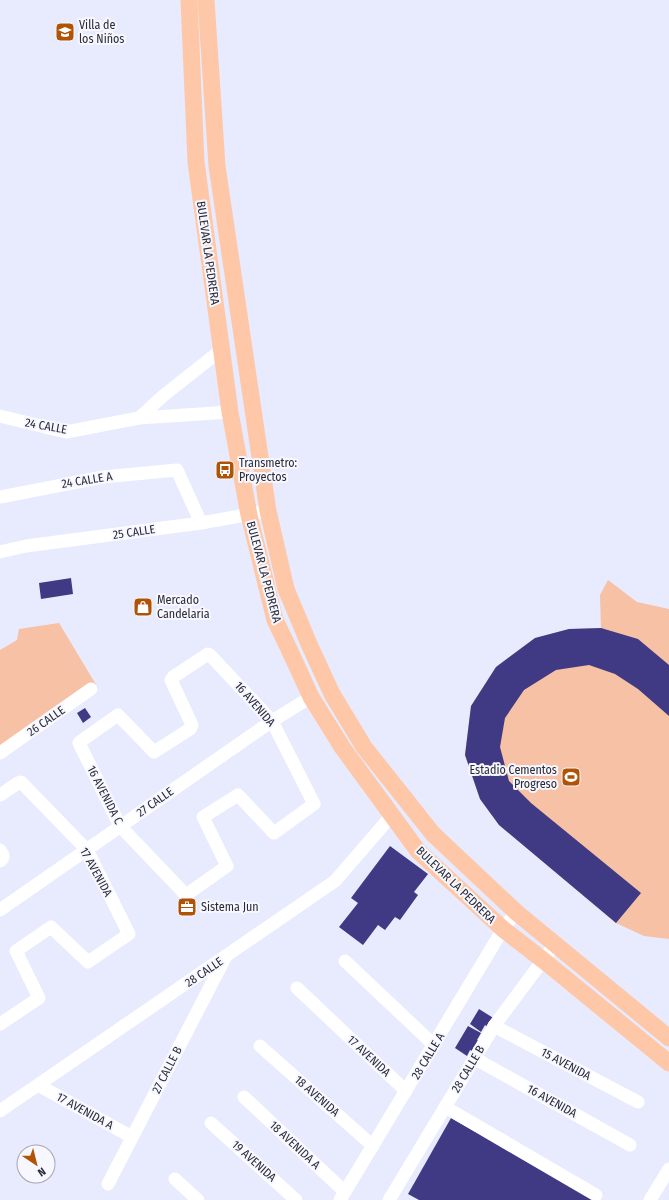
<svg xmlns="http://www.w3.org/2000/svg" width="669" height="1200" viewBox="0 0 669 1200" font-family="'Fira Sans Condensed',sans-serif">
<rect width="100%" height="100%" fill="#e8eafe"/>
<g fill="#f6c1a4">
<path d="M 608,580 L 637,602 L 669,609 L 669,939 L 644,936 L 616,923 L 499,825 L 480,799 L 465,755 L 471,706 L 496,667 L 535,638 L 569,629 L 601,628 L 600,595 Z"/>
<path d="M 59,623 L 98,688 L 0,757 L 0,650 L 17,640 L 19,629 Z"/>
</g>
<g fill="#403a84">
<path d="M 71,578 L 73,594 L 41,599 L 39,583 Z"/>
<path d="M 601,628 L 638,639 L 669,665 L 669,716 L 638,689 L 615,674 L 589,665 L 556,670 L 524,690 L 505,718 L 500,747 L 509,781 L 531,803 L 641,893 L 616,923 L 499,825 L 480,799 L 465,755 L 471,706 L 496,667 L 535,638 L 569,629 Z"/>
<path d="M 85,708 L 91,717 L 83,723 L 77,713 Z"/>
<path d="M 390,846 L 428,874 L 414,892 L 418,895 L 400,920 L 395,917 L 385,930 L 378,925 L 363,945 L 339,927 L 358,903 L 351,898 Z"/>
<path d="M 479,1009 L 495,1019 L 489,1028 L 485,1025 L 481,1032 L 470,1024 Z"/>
<path d="M 468,1026 L 481,1033 L 477,1040 L 481,1042 L 475,1053 L 470,1050 L 467,1056 L 455,1048 Z"/>
<path d="M 451,1118 L 596,1200 L 419,1200 L 408,1194 Z"/>
</g>
<g fill="none" stroke-linecap="round" stroke-linejoin="round">
<g stroke="#fff" stroke-width="13">
<path d="M 0,416 L 66,432 L 139,418 L 230,412"/>
<path d="M 139,418 L 163,396 L 221,350"/>
<path d="M 0,497 L 103,477 L 177,470 L 201,523"/>
<path d="M 0,552 L 26,546 L 201,523 L 268,511"/>
<path d="M 208,654 L 210,655 L 272,721 L 314,804 L 274,833 L 238,795 L 203,817 L 227,866 L 186,895 L 120,826 L 79,743 L 81,741 L 118,715 L 154,752 L 190,729 L 192,725 L 171,680 L 173,677 Z"/>
<path d="M 0,753 L 91,689"/>
<path d="M 0,795 L 18,783 L 21,782 L 87,850 L 129,934 L 88,962 L 51,927 L 16,951 L 39,998 L 0,1024"/>
<path d="M 0,850 L 3,855 L 3,858 L 0,861"/>
<path d="M 0,910 L 272,721 L 311,697"/>
<path d="M 345,961 L 434,1045"/>
<path d="M 297,988 L 406,1091"/>
<path d="M 494,1026 L 638,1102"/>
<path d="M 260,1046 L 373,1146"/>
<path d="M 474,1058 L 630,1145"/>
<path d="M 38,1085 L 132,1137"/>
<path d="M 244,1097 L 345,1192"/>
<path d="M 445,1107 L 596,1195"/>
<path d="M 0,1111 L 335,881 L 392,815"/>
<path d="M 211,1123 L 296,1200"/>
<path d="M 175,1179 L 198,1200"/>
<path d="M 108,1184 L 225,958"/>
<path d="M 340,1200 L 503,929 L 516,912"/>
<path d="M 389,1200 L 494,1026 L 555,944"/>
<path d="M 650,1200 L 669,1169"/>
</g>
<g stroke="#fec8a8" stroke-width="17">
<path d="M 189,0 L 196,162 L 230,412 L 249,515 L 269,596 L 275,620 L 288,647 L 311,697 L 342,747 L 418,851 L 503,929 L 543,960 L 669,1063"/>
<path d="M 206,0 L 217,166 L 268,511 L 286,589 L 309,644 L 332,694 L 364,747 L 433,834 L 516,912 L 669,1038"/>
</g>
</g>
<defs>
<symbol id="school-square" viewBox="-11 -11 22 22"><rect x="-9" y="-9" width="18" height="18" rx="4" fill="#b15304" stroke="#f7f8ff"/><path d="M0-5L7-2L0 1L-7-2ZM-4 1L0 2.5L4 1V4Q0 6-4 4Z" fill="#fff"/></symbol>
<symbol id="bus-square" viewBox="-11 -11 22 22"><rect x="-9" y="-9" width="18" height="18" rx="4" fill="#b15304" stroke="#f7f8ff"/><path d="M-5-6H5V4H4V6H2V4H-2V6H-4V4H-5ZM-3.5-4V0h7V-4ZM-3.5 1.2v1.5H-2V1.2ZM2 1.2v1.5H3.5V1.2Z" fill="#fff"/></symbol>
<symbol id="shop-square" viewBox="-11 -11 22 22"><rect x="-9" y="-9" width="18" height="18" rx="4" fill="#b15304" stroke="#f7f8ff"/><path d="M-5-2.5h2.3a2.7 3.5 0 0 1 5.4 0H5L5.5 6h-11ZM-1.5-2.5h3a1.5 2.3 0 0 0-3 0Z" fill="#fff"/></symbol>
<symbol id="stadium-square" viewBox="-11 -11 22 22"><rect x="-9" y="-9" width="18" height="18" rx="4" fill="#b15304" stroke="#f7f8ff"/><path d="M0-5a6.5 5 0 1 0 0 10a6.5 5 0 1 0 0-10ZM-3.5-1.8h7v3.6h-7Z" fill="#fff"/></symbol>
<symbol id="office-square" viewBox="-11 -11 22 22"><rect x="-9" y="-9" width="18" height="18" rx="4" fill="#b15304" stroke="#f7f8ff"/><path d="M-6-3h4V-5.5h4V-3h4V5H-6ZM-1-4.5V-3h2v-1.5ZM-6 0V1H6V0Z" fill="#fff"/></symbol>
</defs>
<g fill-rule="evenodd">
<use href="#school-square" x="54" y="21" width="22" height="22"/>
<use href="#bus-square" x="214" y="459" width="22" height="22"/>
<use href="#shop-square" x="132" y="596" width="22" height="22"/>
<use href="#stadium-square" x="560" y="766" width="22" height="22"/>
<use href="#office-square" x="176" y="896" width="22" height="22"/>
</g>
<g text-anchor="middle" stroke-width="4" stroke-linejoin="round" paint-order="stroke">
<g font-size="12" fill="#2a2b37" stroke="#f7f8ff" text-anchor="start">
<text x="79" y="29">Villa de<tspan x="79" dy="14">los Niños</tspan></text>
<text x="239" y="467">Transmetro:<tspan x="239" dy="14">Proyectos</tspan></text>
<text x="157" y="604">Mercado<tspan x="157" dy="14">Candelaria</tspan></text>
<text x="557" y="774" text-anchor="end">Estadio Cementos<tspan x="557" dy="14">Progreso</tspan></text>
<text x="201" y="911">Sistema Jun</text>
</g>
<g font-size="12" fill="#2a2b37" stroke="#f7f8ff">
<text transform="translate(208 253) rotate(82)" y="4">BULEVAR LA PEDRERA</text>
<text transform="translate(46 426) rotate(10)" y="4">24 CALLE</text>
<text transform="translate(87 480) rotate(-9)" y="4">24 CALLE A</text>
<text transform="translate(134 532) rotate(-8)" y="4">25 CALLE</text>
<text transform="translate(264 572) rotate(75)" y="4">BULEVAR LA PEDRERA</text>
<text transform="translate(255 704) rotate(49)" y="4">16 AVENIDA</text>
<text transform="translate(46 721) rotate(-35)" y="4">26 CALLE</text>
<text transform="translate(105 795) rotate(63)" y="4">16 AVENIDA C</text>
<text transform="translate(155 802) rotate(-35)" y="4">27 CALLE</text>
<text transform="translate(96 872) rotate(61)" y="4">17 AVENIDA</text>
<text transform="translate(456 885) rotate(44)" y="4">BULEVAR LA PEDRERA</text>
<text transform="translate(204 972) rotate(-34)" y="4">28 CALLE</text>
<text transform="translate(369 1056) rotate(43)" y="4">17 AVENIDA</text>
<text transform="translate(428 1056) rotate(-59)" y="4">28 CALLE A</text>
<text transform="translate(566 1064) rotate(28)" y="4">15 AVENIDA</text>
<text transform="translate(468 1069) rotate(-59)" y="4">28 CALLE B</text>
<text transform="translate(167 1070) rotate(-63)" y="4">27 CALLE B</text>
<text transform="translate(317 1096) rotate(41)" y="4">18 AVENIDA</text>
<text transform="translate(552 1101) rotate(29)" y="4">16 AVENIDA</text>
<text transform="translate(85 1111) rotate(29)" y="4">17 AVENIDA A</text>
<text transform="translate(295 1145) rotate(43)" y="4">18 AVENIDA A</text>
<text transform="translate(254 1161) rotate(42)" y="4">19 AVENIDA</text>
</g>
</g>
<g transform="translate(36 1164) rotate(145)"><circle r="19" fill="#f7f8ff" stroke="#a5a6af"/>
<path d="M0-3L7 15L0 10L-7 15Z" fill="#b15304"/>
<text y="-6" font-size="11" font-weight="bold" text-anchor="middle" fill="#2a2b37">N</text>
</g>
</svg>
